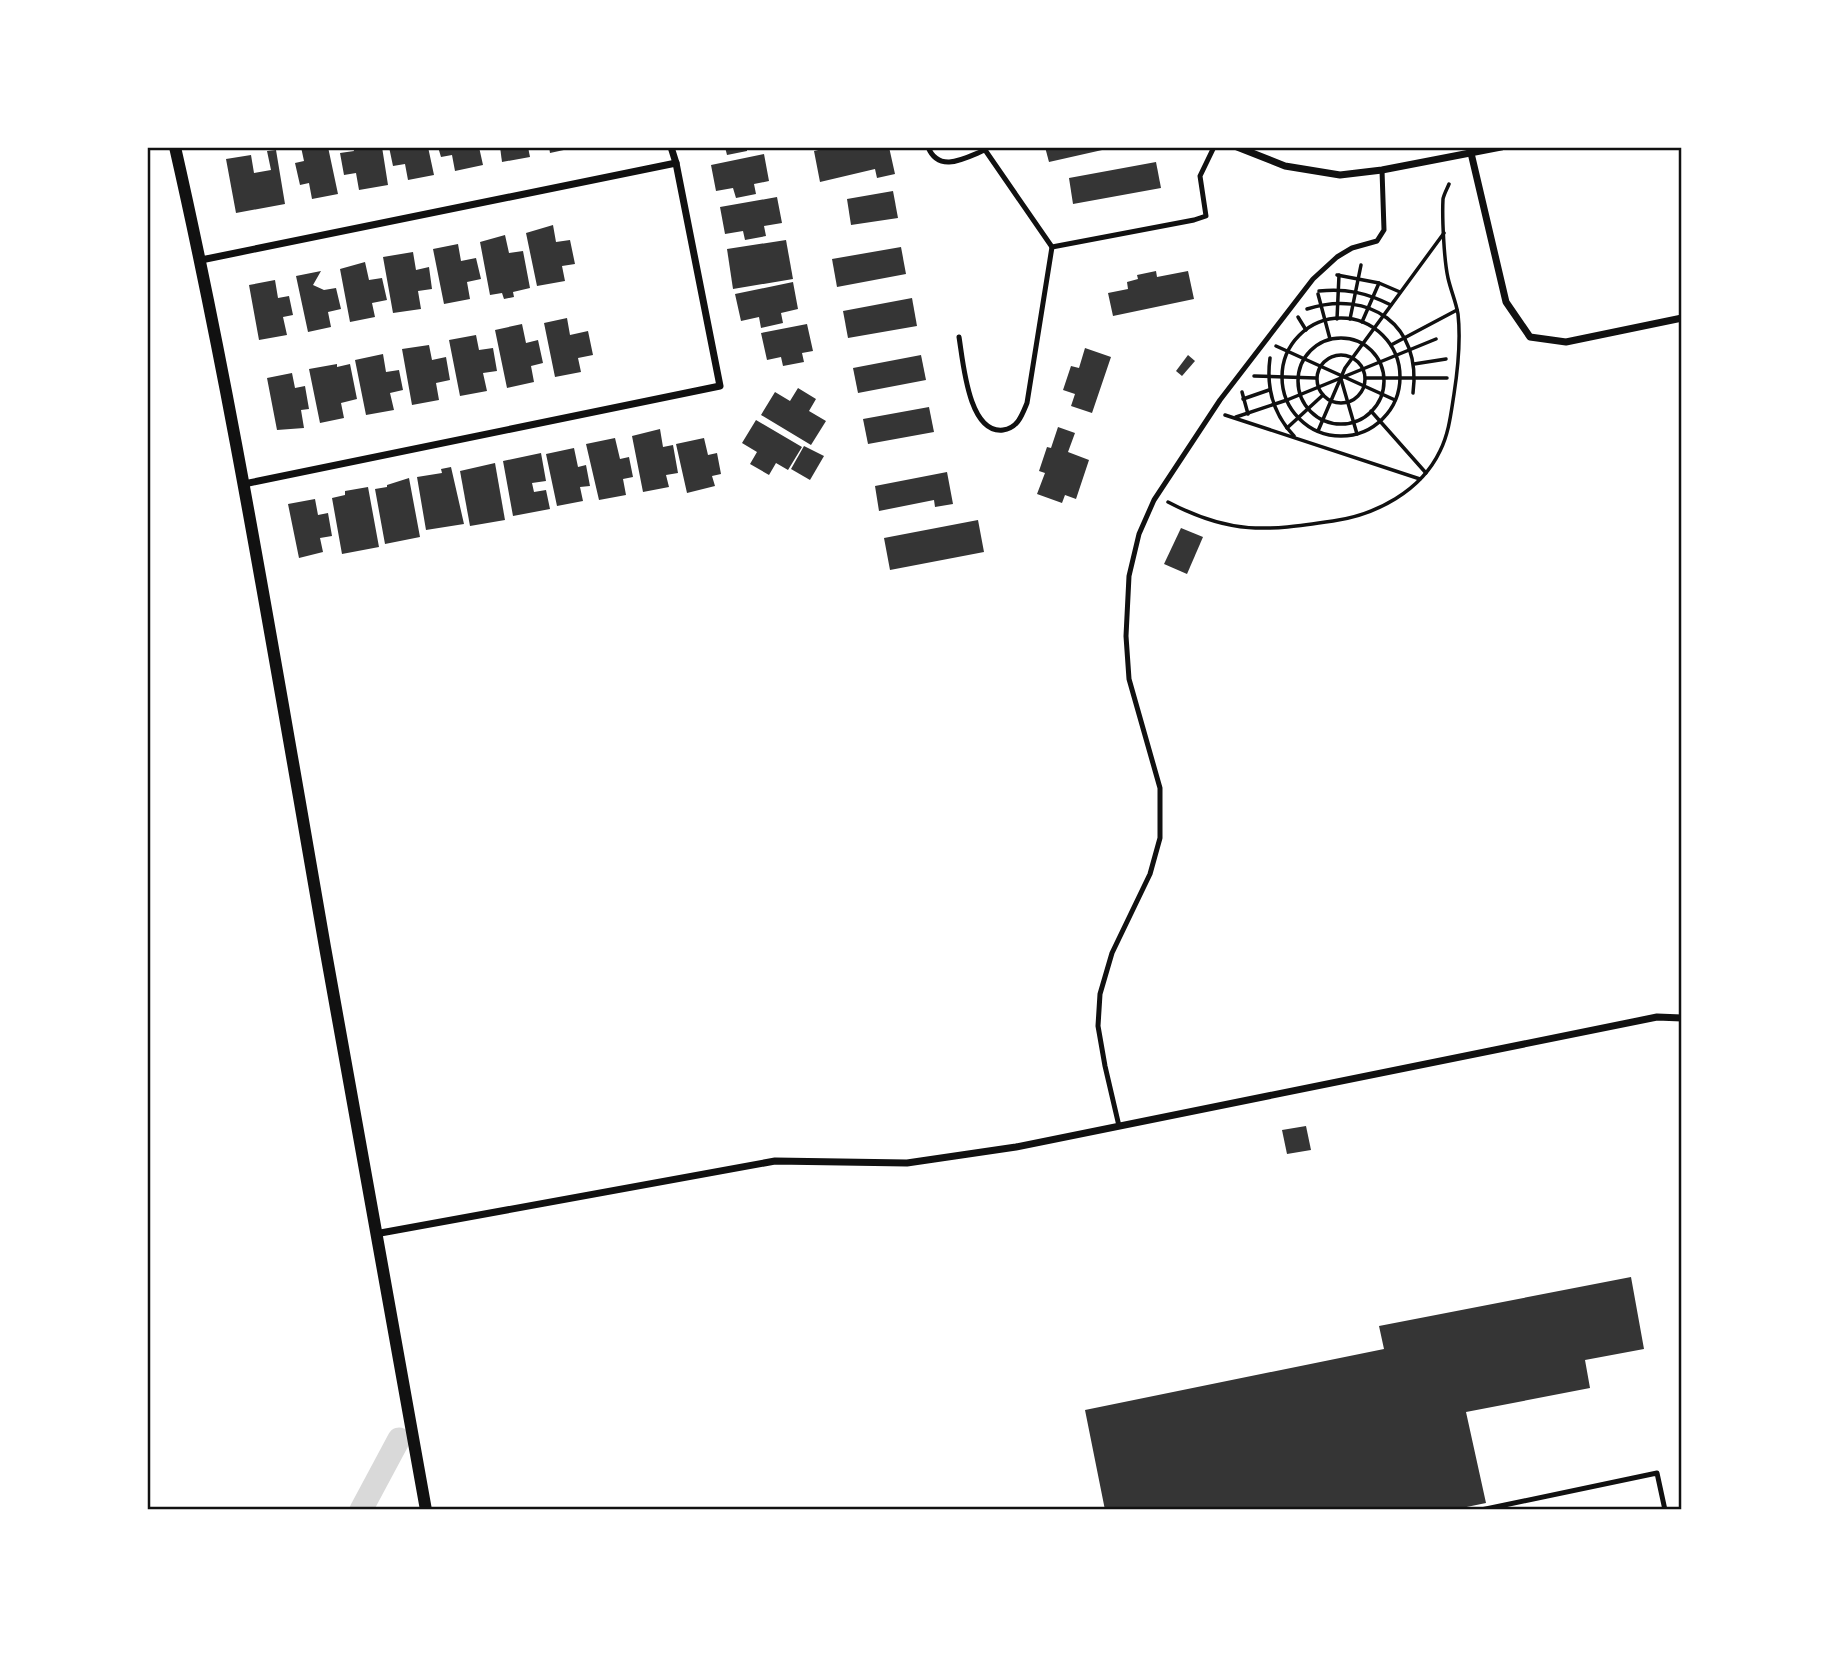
<svg xmlns="http://www.w3.org/2000/svg" width="1829" height="1657" viewBox="0 0 1829 1657" font-family="'Varela Round',sans-serif">
<rect width="100%" height="100%" fill="#fff"/>
<g fill="none" stroke-linecap="round" stroke-linejoin="round">
<path stroke="#d9d9d9" stroke-width="23" d="M 361,1510 L 399,1439"/>
</g>
<g fill="#353535">
<path d="M 301,147 L 328,147 L 338,194 L 312,199 L 309,183 L 300,185 L 295,163 L 304,161 Z"/>
<path d="M 353,147 L 382,147 L 388,185 L 359,190 L 356,173 L 344,175 L 340,153 L 354,151 Z"/>
<path d="M 389,147 L 428,147 L 434,175 L 408,180 L 405,164 L 393,166 Z"/>
<path d="M 438,147 L 479,147 L 483,165 L 455,171 L 452,155 L 441,157 Z"/>
<path d="M 500,147 L 528,147 L 530,157 L 502,162 Z"/>
<path d="M 549,147 L 573,147 L 573,148 L 550,153 Z"/>
<path d="M 725,147 L 747,147 L 747,151 L 727,155 Z"/>
<path d="M 831,147 L 889,147 L 895,174 L 877,178 L 875,169 L 820,182 L 814,151 Z"/>
<path d="M 1045,147 L 1111,147 L 1111,148 L 1049,162 Z"/>
<path d="M 276,150 L 285,204 L 236,213 L 226,159 L 251,155 L 254,173 L 271,170 L 267,151 Z"/>
<path d="M 764,154 L 769,181 L 754,184 L 756,194 L 736,198 L 733,188 L 716,191 L 711,165 Z"/>
<path d="M 1156,162 L 1161,188 L 1073,204 L 1069,178 Z"/>
<path d="M 893,191 L 898,218 L 851,225 L 847,199 Z"/>
<path d="M 777,197 L 782,223 L 764,226 L 766,236 L 745,240 L 743,231 L 725,234 L 720,207 Z"/>
<path d="M 553,225 L 556,242 L 570,240 L 575,264 L 562,266 L 565,281 L 537,286 L 526,233 Z"/>
<path d="M 505,235 L 509,253 L 523,251 L 530,288 L 513,292 L 514,297 L 504,299 L 502,293 L 490,295 L 480,242 Z"/>
<path d="M 786,240 L 793,279 L 733,289 L 727,249 Z"/>
<path d="M 458,244 L 461,261 L 476,258 L 481,279 L 467,282 L 470,299 L 444,304 L 433,249 Z"/>
<path d="M 901,247 L 906,274 L 837,287 L 832,259 Z"/>
<path d="M 413,252 L 416,270 L 429,267 L 432,289 L 418,291 L 421,309 L 393,313 L 383,257 Z"/>
<path d="M 365,262 L 369,280 L 382,278 L 387,300 L 372,303 L 375,317 L 350,322 L 340,269 Z"/>
<path d="M 321,271 L 313,285 L 324,290 L 336,288 L 341,309 L 328,312 L 331,327 L 308,332 L 296,276 Z"/>
<path d="M 1156,271 L 1157,277 L 1188,271 L 1194,299 L 1113,316 L 1108,293 L 1128,289 L 1127,282 L 1138,279 L 1137,275 Z"/>
<path d="M 275,280 L 278,298 L 289,296 L 293,315 L 283,317 L 287,335 L 259,340 L 249,285 Z"/>
<path d="M 793,282 L 798,309 L 781,313 L 783,323 L 761,328 L 759,317 L 741,321 L 735,294 Z"/>
<path d="M 912,298 L 917,326 L 848,338 L 843,311 Z"/>
<path d="M 567,318 L 570,335 L 588,331 L 593,355 L 578,358 L 581,372 L 555,377 L 544,323 Z"/>
<path d="M 522,324 L 526,343 L 538,340 L 543,363 L 531,366 L 534,382 L 507,388 L 495,330 Z"/>
<path d="M 807,324 L 813,351 L 802,353 L 804,362 L 783,366 L 781,357 L 767,360 L 761,333 Z"/>
<path d="M 476,335 L 479,350 L 493,348 L 497,371 L 483,373 L 487,391 L 460,396 L 449,340 Z"/>
<path d="M 429,345 L 432,360 L 446,357 L 450,380 L 436,383 L 439,400 L 412,405 L 402,349 Z"/>
<path d="M 1085,348 L 1111,357 L 1092,413 L 1071,406 L 1075,394 L 1063,390 L 1071,366 L 1079,368 Z"/>
<path d="M 383,354 L 386,372 L 399,370 L 403,390 L 390,393 L 394,410 L 366,415 L 355,360 Z"/>
<path d="M 921,355 L 926,380 L 858,393 L 853,368 Z"/>
<path d="M 1188,355 L 1195,361 L 1182,376 L 1176,371 Z"/>
<path d="M 337,364 L 337,367 L 350,364 L 357,399 L 341,403 L 344,418 L 320,423 L 309,369 Z"/>
<path d="M 292,373 L 295,388 L 305,386 L 309,409 L 301,410 L 304,428 L 277,430 L 267,378 Z"/>
<path d="M 798,388 L 816,399 L 809,411 L 826,421 L 811,445 L 761,415 L 775,392 L 790,401 Z"/>
<path d="M 929,407 L 934,432 L 868,444 L 863,419 Z"/>
<path d="M 756,420 L 802,447 L 788,470 L 776,463 L 769,475 L 750,464 L 757,452 L 742,443 Z"/>
<path d="M 1058,427 L 1075,433 L 1068,452 L 1089,460 L 1076,499 L 1065,495 L 1062,503 L 1037,494 L 1045,473 L 1039,471 L 1047,447 L 1051,448 Z"/>
<path d="M 660,429 L 663,447 L 673,445 L 678,473 L 666,475 L 669,487 L 643,492 L 632,436 Z"/>
<path d="M 615,438 L 620,459 L 629,457 L 633,477 L 623,479 L 626,495 L 599,500 L 586,444 Z"/>
<path d="M 704,438 L 708,455 L 717,453 L 721,474 L 712,476 L 715,486 L 687,493 L 676,444 Z"/>
<path d="M 804,446 L 824,456 L 810,480 L 791,469 Z"/>
<path d="M 574,448 L 578,467 L 586,465 L 590,486 L 580,487 L 583,501 L 557,506 L 546,454 Z"/>
<path d="M 541,453 L 546,481 L 532,483 L 534,492 L 546,490 L 550,509 L 513,516 L 503,461 Z"/>
<path d="M 495,463 L 505,520 L 470,526 L 460,471 Z"/>
<path d="M 451,467 L 464,524 L 426,530 L 417,477 L 442,473 L 441,469 Z"/>
<path d="M 947,472 L 953,504 L 935,507 L 934,500 L 879,511 L 875,486 Z"/>
<path d="M 409,478 L 420,537 L 385,544 L 375,489 L 387,487 L 387,485 Z"/>
<path d="M 368,487 L 379,547 L 342,554 L 332,498 L 345,495 L 345,491 Z"/>
<path d="M 315,499 L 318,515 L 328,513 L 332,536 L 320,538 L 323,552 L 299,558 L 288,504 Z"/>
<path d="M 978,520 L 984,552 L 890,570 L 884,538 Z"/>
<path d="M 1181,528 L 1203,537 L 1187,574 L 1164,564 Z"/>
<path d="M 1306,1126 L 1311,1150 L 1287,1154 L 1282,1130 Z"/>
<path d="M 1631,1277 L 1644,1349 L 1585,1360 L 1590,1388 L 1466,1412 L 1486,1503 L 1452,1510 L 1105,1510 L 1085,1410 L 1384,1349 L 1379,1326 Z"/>
</g>
<g fill="none" stroke-linecap="round" stroke-linejoin="round">
<g stroke="#111" stroke-width="3.5">
<path d="M 1337,275 L 1379,283 L 1400,292"/>
<path d="M 1319,291 C 1346,288 1367,293 1391,305"/>
<path d="M 1318,294 L 1330,339"/>
<path d="M 1307,309 C 1370,289 1422,325 1413,393"/>
<path d="M 1298,317 L 1306,330"/>
<circle cx="1341" cy="377" r="59"/>
<path d="M 1337,319 L 1339,275"/>
<path d="M 1350,319 L 1361,265"/>
<path d="M 1362,322 L 1379,283"/>
<circle cx="1341" cy="381" r="43"/>
<path d="M 1391,345 L 1457,310"/>
<path d="M 1276,346 L 1395,400"/>
<circle cx="1341" cy="379" r="24"/>
<path d="M 1270,358 C 1266,388 1273,414 1294,436"/>
<path d="M 1414,364 L 1446,359"/>
<path d="M 1254,376 L 1316,378"/>
<path d="M 1366,378 L 1447,378"/>
<path d="M 1341,379 L 1357,434"/>
<path d="M 1242,392 L 1248,414"/>
<path d="M 1243,399 L 1269,390"/>
<path d="M 1371,411 L 1426,473"/>
<path d="M 1225,415 L 1420,479"/>
<path d="M 1236,417 L 1287,400 L 1436,339"/>
<path d="M 1287,428 L 1323,395"/>
<path d="M 1318,431 L 1345,368 L 1444,233"/>
<path d="M 1168,502 C 1231,535 1265,531 1333,521 C 1376,515 1421,491 1440,451 C 1449,433 1451,413 1454,394 C 1458,368 1461,341 1458,314 C 1456,302 1451,291 1448,278 C 1444,260 1442,218 1443,199 C 1444,194 1447,189 1449,184"/>
</g>
<g stroke="#111" stroke-width="5">
<path d="M 928,147 C 939,174 965,158 985,150"/>
<path d="M 983,147 L 1052,247 L 1194,220 L 1206,216 L 1200,176 L 1214,147"/>
<path d="M 959,337 C 963,360 968,434 1003,430 C 1018,428 1022,415 1027,403 L 1052,247"/>
<path d="M 1119,1126 L 1105,1066 L 1098,1026 L 1100,994 L 1112,953 L 1150,874 L 1160,838 L 1160,788 L 1129,679 L 1126,636 L 1129,576 L 1139,534 L 1154,500 L 1220,400 L 1313,279 L 1337,257 L 1352,248 L 1377,241 L 1384,230 L 1382,170"/>
<path d="M 1481,1510 L 1657,1473 L 1665,1510"/>
</g>
<g stroke="#111" stroke-width="7">
<path d="M 1237,147 L 1285,166 L 1340,175 L 1382,170 L 1501,147"/>
<path d="M 1471,153 L 1506,302 L 1530,337 L 1566,342 L 1682,318"/>
<path d="M 201,260 L 676,163"/>
<path d="M 244,484 L 720,386 L 676,163 L 671,147"/>
<path d="M 375,1234 L 775,1161 L 907,1163 L 1016,1147 L 1657,1017 L 1682,1018"/>
</g>
<path stroke="#111" stroke-width="12" d="M 175,147 C 224,362 261,580 299,797 C 340,1035 382,1273 426,1510"/>
</g>
<rect width="1829" height="1657" fill="none" stroke="#ffffff" stroke-width="298"/>
<rect x="149" y="149" width="1531" height="1359" fill="none" stroke="#111" stroke-width="2.5"/>
</svg>
